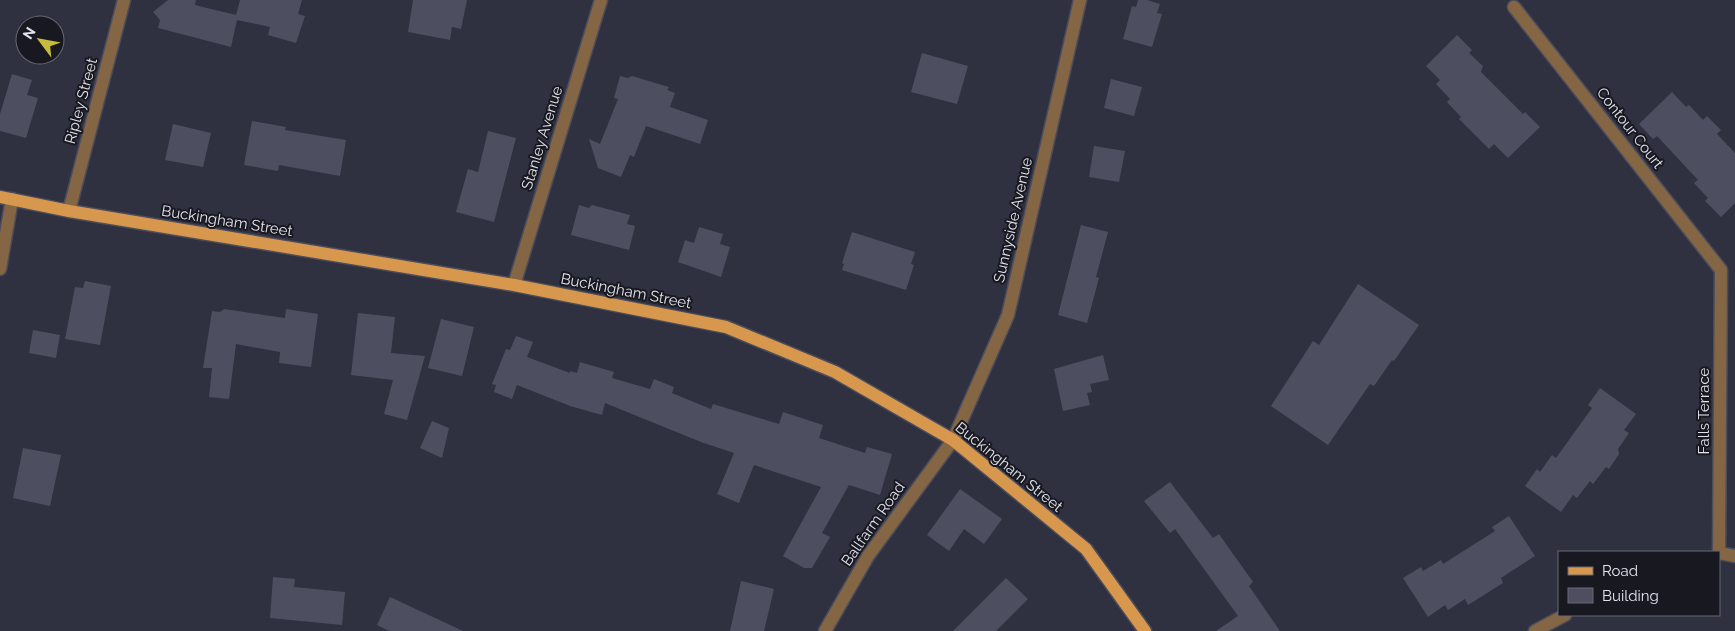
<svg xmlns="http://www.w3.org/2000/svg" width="1735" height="631" viewBox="0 0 1735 631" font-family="Raleway,sans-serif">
<rect width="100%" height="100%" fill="#2f3040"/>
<g fill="#4d4f60">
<path d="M 168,0 L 196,0 L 195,5 L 236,15 L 240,0 L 302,0 L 298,14 L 305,16 L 296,43 L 268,35 L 270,27 L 237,20 L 231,47 L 158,28 L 160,20 L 153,12 Z"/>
<path d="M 413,0 L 467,0 L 461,29 L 452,27 L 450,40 L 408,32 Z"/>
<path d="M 1138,0 L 1147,0 L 1160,4 L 1157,13 L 1162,14 L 1152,47 L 1123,39 L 1132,6 L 1136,7 Z"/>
<path d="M 1457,35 L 1472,50 L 1469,53 L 1483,66 L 1481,72 L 1523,114 L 1525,112 L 1540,127 L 1508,158 L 1494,144 L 1489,149 L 1459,119 L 1461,117 L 1447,102 L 1450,99 L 1436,84 L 1440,80 L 1426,66 Z"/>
<path d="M 922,53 L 968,66 L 957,104 L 911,92 Z"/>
<path d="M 12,74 L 32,80 L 27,95 L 38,98 L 26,138 L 0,131 L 0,114 Z"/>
<path d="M 620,76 L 628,78 L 632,76 L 669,87 L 667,90 L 675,93 L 670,107 L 708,120 L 700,144 L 646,126 L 634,157 L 630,155 L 621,177 L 598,168 L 589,139 L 600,144 L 618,99 L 614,98 Z"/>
<path d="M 1111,79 L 1142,87 L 1134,116 L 1104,108 Z"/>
<path d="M 1672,92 L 1686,107 L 1689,105 L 1703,120 L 1707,116 L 1721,130 L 1717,134 L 1735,153 L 1735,203 L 1721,217 L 1705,201 L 1708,198 L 1694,183 L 1698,180 L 1657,136 L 1653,139 L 1639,124 Z"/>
<path d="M 252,121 L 286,127 L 285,130 L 346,140 L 340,176 L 279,165 L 278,171 L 244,165 Z"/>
<path d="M 173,124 L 211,133 L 203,167 L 165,160 Z"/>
<path d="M 488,131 L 516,138 L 494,222 L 456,212 L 468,169 L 478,172 Z"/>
<path d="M 1094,146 L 1125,151 L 1119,182 L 1089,177 Z"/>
<path d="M 579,205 L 589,208 L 592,205 L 630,215 L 627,224 L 635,226 L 629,250 L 571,235 Z"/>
<path d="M 1081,225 L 1108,232 L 1096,277 L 1099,278 L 1087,323 L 1058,315 Z"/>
<path d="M 699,227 L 723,234 L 720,244 L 730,247 L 721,277 L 678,262 L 685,240 L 694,243 Z"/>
<path d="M 852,232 L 915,252 L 911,264 L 914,265 L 906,290 L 842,270 L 844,264 L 842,263 Z"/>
<path d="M 85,281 L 111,286 L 100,345 L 65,339 L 75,287 L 83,288 Z"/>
<path d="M 1358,284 L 1419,325 L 1394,361 L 1392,360 L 1374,386 L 1370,384 L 1328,445 L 1271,406 L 1313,341 L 1319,345 Z"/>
<path d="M 224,309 L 285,318 L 286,309 L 318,314 L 311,367 L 279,363 L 280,352 L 236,344 L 229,399 L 209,397 L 212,368 L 203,368 L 212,311 L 220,312 Z"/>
<path d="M 358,313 L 395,317 L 391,353 L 425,356 L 407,420 L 384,414 L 393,380 L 351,375 Z"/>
<path d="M 441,319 L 474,327 L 462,376 L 428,368 Z"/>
<path d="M 33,330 L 60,335 L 56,358 L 29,353 Z"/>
<path d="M 516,336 L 533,342 L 527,357 L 570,373 L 570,371 L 577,373 L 580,362 L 614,372 L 612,378 L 650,389 L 654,379 L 674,387 L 672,393 L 711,409 L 713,404 L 779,424 L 783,412 L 823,425 L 819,438 L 865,453 L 867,447 L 892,454 L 880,495 L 849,485 L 822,533 L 830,537 L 812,568 L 804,568 L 783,556 L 821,487 L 754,465 L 739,503 L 717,494 L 734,453 L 701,442 L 605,403 L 602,415 L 570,406 L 517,385 L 512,399 L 494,392 L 496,385 L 492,384 L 506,349 L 510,350 Z"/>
<path d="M 1103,355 L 1109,380 L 1090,384 L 1092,392 L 1087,393 L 1090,405 L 1063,411 L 1054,369 Z"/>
<path d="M 1600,388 L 1636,414 L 1624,430 L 1629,433 L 1618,449 L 1619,454 L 1609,469 L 1606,467 L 1593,484 L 1590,481 L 1577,498 L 1573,495 L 1561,512 L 1525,486 L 1537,469 L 1540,472 L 1552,455 L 1556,458 L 1592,408 L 1588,405 Z"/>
<path d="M 432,421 L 449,428 L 442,458 L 420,448 Z"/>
<path d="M 23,448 L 61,455 L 50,506 L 13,498 Z"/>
<path d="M 1170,482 L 1213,538 L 1219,534 L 1253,582 L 1249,586 L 1280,631 L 1216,631 L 1238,616 L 1175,529 L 1170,533 L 1144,501 Z"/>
<path d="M 960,489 L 1002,519 L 984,544 L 964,529 L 949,551 L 927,535 Z"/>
<path d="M 1509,516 L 1535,556 L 1501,578 L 1503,583 L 1468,605 L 1465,599 L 1448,610 L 1445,605 L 1428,617 L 1403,578 L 1421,567 L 1423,571 L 1441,560 L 1443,564 L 1495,531 L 1492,527 Z"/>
<path d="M 273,577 L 295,579 L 294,587 L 345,592 L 342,625 L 270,618 Z"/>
<path d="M 1006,578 L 1028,599 L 996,631 L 953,631 Z"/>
<path d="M 741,581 L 774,589 L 764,631 L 730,631 Z"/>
<path d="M 390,597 L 463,631 L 389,631 L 377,625 Z"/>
</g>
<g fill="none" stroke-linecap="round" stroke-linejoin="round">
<defs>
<g id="minor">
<path d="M 1514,7 L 1721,270 L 1719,553"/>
<path d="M 69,211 L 124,0"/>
<path d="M 0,269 L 12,199"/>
<path d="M 514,285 L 601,0"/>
<path d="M 1719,553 L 1735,556"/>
<path d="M 825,631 L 868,556 L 953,440 L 1008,315 L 1080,0"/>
<path d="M 1535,631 L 1565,615"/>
</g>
<path id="major" d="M 0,197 L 69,211 L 514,285 L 726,327 L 835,372 L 953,440 L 1086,549 L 1145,631"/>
</defs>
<use href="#minor" stroke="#4c4d5c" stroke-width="15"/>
<use href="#major" stroke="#4c4d5c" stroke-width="15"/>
<use href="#minor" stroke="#856644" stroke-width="12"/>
<use href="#major" stroke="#d7984e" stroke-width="12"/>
</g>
<g text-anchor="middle" stroke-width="4" stroke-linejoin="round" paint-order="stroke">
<g font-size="15" fill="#e2e3ed" stroke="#181820">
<text transform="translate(81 101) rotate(-75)" y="5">Ripley Street</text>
<text transform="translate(1630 128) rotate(52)" y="5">Contour Court</text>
<text transform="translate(542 138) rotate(-73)" y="5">Stanley Avenue</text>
<text transform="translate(1013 220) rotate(-77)" y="5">Sunnyside Avenue</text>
<text transform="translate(227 221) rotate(9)" y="5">Buckingham Street</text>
<text transform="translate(626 291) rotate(11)" y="5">Buckingham Street</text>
<text transform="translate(1704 411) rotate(-90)" y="5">Falls Terrace</text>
<text transform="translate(1009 467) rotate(39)" y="5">Buckingham Street</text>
<text transform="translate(873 524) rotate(-55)" y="5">Ballfarm Road</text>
</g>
</g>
<rect x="1558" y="551" width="162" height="65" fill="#181820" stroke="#696972"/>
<rect x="1568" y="567" width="25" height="8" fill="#d7984e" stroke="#696972"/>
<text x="1602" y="576" font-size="15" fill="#e2e3ed">Road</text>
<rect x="1568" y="588" width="25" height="15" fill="#4d4f60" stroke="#696972"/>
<text x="1602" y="601" font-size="15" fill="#e2e3ed">Building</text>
<g transform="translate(40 40) rotate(302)"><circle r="24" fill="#181820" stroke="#696972"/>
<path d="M0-4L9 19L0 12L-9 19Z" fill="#c6bc3c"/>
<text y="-8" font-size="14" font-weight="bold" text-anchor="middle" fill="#e2e3ed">N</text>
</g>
</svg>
